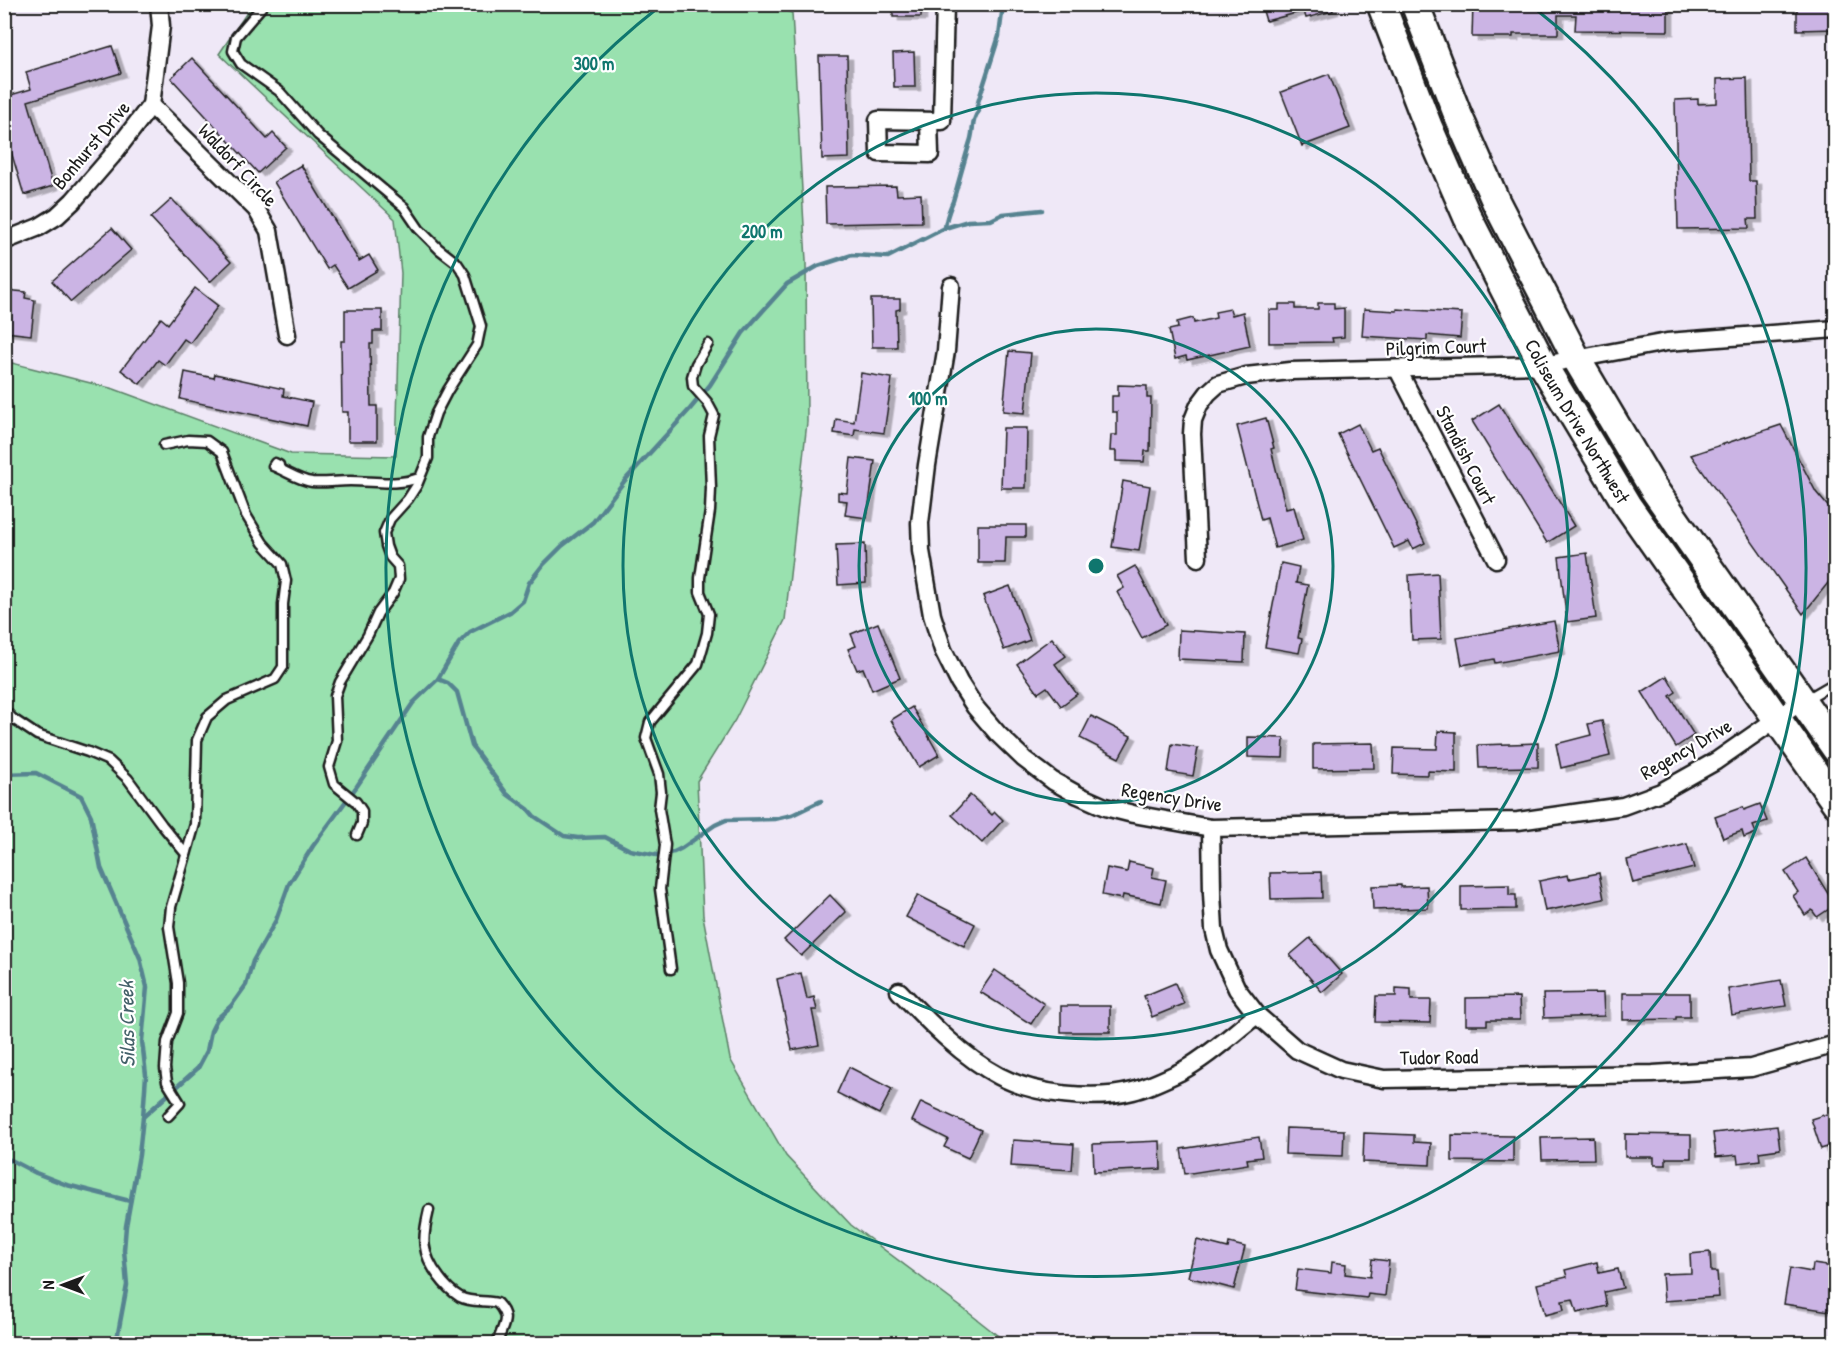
<svg xmlns="http://www.w3.org/2000/svg" width="1840" height="1348" viewBox="0 0 1840 1348" font-family="'Patrick Hand',sans-serif">
<defs>
<filter id="shadow"><feDropShadow dx="5.5" dy="3.5" stdDeviation="0" flood-color="#0004"/></filter>
</defs>
<rect width="100%" height="100%" fill="#efe8f7"/>
<filter id="ink" filterUnits="userSpaceOnUse"><feTurbulence type="fractalNoise" baseFrequency=".0167" numOctaves="2"/><feDisplacementMap in="SourceGraphic" scale="12" xChannelSelector="R" yChannelSelector="G"/><feConvolveMatrix kernelMatrix="1 2 1 2 8 2 1 2 1" color-interpolation-filters="sRGB"/></filter>
<g filter="url(#ink)">
<path fill="#99e1af" stroke="#5a7e66" stroke-width="1.5" d="M 765,4 L 792,13 L 806,261 L 807,422 L 785,620 L 735,720 L 697,781 L 703,916 L 730,1059 L 786,1156 L 851,1225 L 969,1313 L 1007,1343 L 5,1343 L 4,361 L 114,389 L 291,454 L 396,456 L 401,273 L 395,219 L 219,54 L 252,5 Z"/>
<g fill="none" stroke-linecap="round" stroke-linejoin="round">
<g stroke="#568390" stroke-width="4.5">
<path d="M 945,228 C 946,217 949,211 953,201 C 959,181 964,161 970,142 C 974,131 971,120 979,111 L 977,106 L 979,99 L 999,36 L 1002,13 L 1007,4"/>
<path d="M 438,679 L 448,683 L 457,692 L 472,746 L 507,794 L 528,809 L 534,816 L 564,836 L 578,838 L 605,837 L 630,850 L 656,855 L 674,852 L 682,848 L 715,825 L 726,820 L 775,819 L 792,815 L 821,801"/>
<path d="M 4,774 L 36,773 L 81,796 L 91,816 L 101,868 L 140,958 L 147,987 L 142,1041 L 146,1075 L 143,1117 L 139,1155 L 126,1226 L 124,1250 L 127,1285 L 116,1344"/>
<path d="M 143,1117 L 198,1068 L 207,1051 L 211,1031 L 217,1019 L 231,1006 L 246,985 L 253,961 L 276,920 L 289,884 L 313,846 L 357,786 L 413,703 L 438,679 L 459,643 L 470,632 L 510,612 L 523,601 L 529,583 L 543,565 L 562,546 L 593,522 L 626,479 L 690,409 L 710,385 L 743,333 L 787,284 L 818,266 L 852,255 L 888,257 L 945,228 L 968,221 L 991,220 L 1003,214 L 1042,210"/>
<path d="M 4,1158 L 13,1161 L 36,1173 L 67,1185 L 130,1201"/>
</g>
</g>
<g fill="#cbb4e4" stroke="#1c1c1c" stroke-width="1.5" filter="url(#shadow)">
<rect x="893" y="4" width="28" height="13"/>
<path d="M 1261,4 L 1332,4 L 1333,11 L 1306,18 L 1304,11 L 1266,21 Z"/>
<path d="M 1473,4 L 1668,4 L 1668,31 L 1575,30 L 1576,15 L 1558,15 L 1558,34 L 1513,34 L 1513,37 L 1472,37 Z"/>
<path d="M 1797,4 L 1836,4 L 1836,29 L 1797,30 Z"/>
<path d="M 112,46 L 121,73 L 28,101 L 53,186 L 24,195 L 4,128 L 4,97 L 31,89 L 26,72 Z"/>
<path d="M 914,52 L 915,87 L 894,87 L 893,53 Z"/>
<path d="M 819,56 L 847,56 L 849,158 L 822,159 Z"/>
<path d="M 192,58 L 267,139 L 273,133 L 286,147 L 258,173 L 171,78 Z"/>
<path d="M 1329,74 L 1350,128 L 1302,146 L 1281,92 Z"/>
<path d="M 1747,78 L 1749,181 L 1756,181 L 1757,219 L 1748,219 L 1749,228 L 1678,229 L 1675,100 L 1698,99 L 1698,104 L 1717,103 L 1717,79 Z"/>
<path d="M 301,165 L 359,261 L 369,255 L 378,270 L 348,288 L 333,265 L 327,269 L 274,182 Z"/>
<path d="M 896,186 L 897,195 L 921,194 L 922,222 L 826,224 L 825,187 Z"/>
<path d="M 172,199 L 231,262 L 210,282 L 151,218 Z"/>
<path d="M 112,228 L 131,250 L 71,302 L 52,281 Z"/>
<path d="M 195,288 L 218,306 L 190,343 L 184,339 L 165,365 L 158,360 L 140,384 L 121,370 L 161,318 L 168,324 Z"/>
<path d="M 4,290 L 26,292 L 25,298 L 35,300 L 31,335 L 5,332 Z"/>
<path d="M 871,299 L 900,299 L 900,309 L 896,310 L 897,347 L 872,347 Z"/>
<path d="M 1318,303 L 1334,303 L 1334,309 L 1344,308 L 1344,337 L 1332,338 L 1333,342 L 1269,343 L 1269,310 L 1279,310 L 1279,304 L 1295,304 L 1295,309 L 1318,309 Z"/>
<path d="M 1230,309 L 1232,315 L 1243,312 L 1250,346 L 1187,360 L 1186,356 L 1175,359 L 1169,330 L 1178,328 L 1177,322 L 1193,318 L 1194,323 L 1216,318 L 1215,312 Z"/>
<path d="M 1364,309 L 1397,311 L 1397,309 L 1462,313 L 1460,338 L 1427,335 L 1427,340 L 1362,336 Z"/>
<path d="M 345,310 L 382,310 L 382,331 L 373,331 L 373,344 L 370,344 L 371,406 L 377,406 L 377,441 L 348,441 L 348,412 L 342,412 L 341,341 L 345,341 Z"/>
<path d="M 1009,351 L 1031,353 L 1025,413 L 1003,411 Z"/>
<path d="M 185,372 L 214,378 L 215,374 L 284,389 L 283,396 L 312,402 L 307,426 L 180,399 Z"/>
<path d="M 861,373 L 892,378 L 884,433 L 855,429 L 854,436 L 834,433 L 836,419 L 854,422 Z"/>
<path d="M 1118,385 L 1147,386 L 1147,398 L 1151,398 L 1150,451 L 1145,451 L 1144,462 L 1116,461 L 1116,451 L 1110,451 L 1111,435 L 1117,435 L 1117,412 L 1112,412 L 1112,396 L 1118,396 Z"/>
<path d="M 1499,404 L 1574,526 L 1547,543 L 1472,421 Z"/>
<path d="M 1266,418 L 1274,448 L 1271,449 L 1286,509 L 1294,507 L 1303,540 L 1275,548 L 1267,518 L 1261,520 L 1237,426 Z"/>
<path d="M 1358,424 L 1371,450 L 1378,447 L 1425,543 L 1413,549 L 1409,541 L 1394,548 L 1338,434 Z"/>
<path d="M 1781,425 L 1816,492 L 1836,516 L 1836,573 L 1803,614 L 1691,455 Z"/>
<path d="M 1003,428 L 1027,428 L 1026,488 L 1001,488 Z"/>
<path d="M 851,458 L 875,461 L 867,518 L 845,515 L 847,501 L 838,500 L 838,492 L 847,493 Z"/>
<path d="M 1123,481 L 1150,486 L 1139,551 L 1112,547 Z"/>
<path d="M 978,525 L 1026,525 L 1026,537 L 1006,537 L 1005,563 L 978,563 Z"/>
<path d="M 865,544 L 866,583 L 838,585 L 836,545 Z"/>
<path d="M 1587,553 L 1596,618 L 1567,622 L 1559,557 Z"/>
<path d="M 1281,563 L 1299,567 L 1296,583 L 1308,585 L 1298,638 L 1302,639 L 1299,653 L 1265,647 Z"/>
<path d="M 1135,566 L 1166,625 L 1142,638 L 1117,592 L 1124,588 L 1117,576 Z"/>
<path d="M 1438,573 L 1441,639 L 1412,640 L 1409,575 Z"/>
<path d="M 1010,586 L 1030,640 L 1004,650 L 983,596 Z"/>
<path d="M 1554,621 L 1560,651 L 1495,663 L 1494,659 L 1462,665 L 1457,638 Z"/>
<path d="M 878,623 L 900,678 L 872,690 L 863,668 L 857,670 L 848,649 L 856,646 L 851,634 Z"/>
<path d="M 1179,630 L 1245,634 L 1244,662 L 1178,659 Z"/>
<path d="M 1052,638 L 1066,656 L 1055,664 L 1077,694 L 1061,706 L 1047,687 L 1038,693 L 1017,664 Z"/>
<path d="M 1667,676 L 1676,692 L 1670,696 L 1694,735 L 1676,747 L 1642,692 Z"/>
<path d="M 912,707 L 939,755 L 919,767 L 891,720 Z"/>
<path d="M 1091,716 L 1131,736 L 1119,758 L 1080,738 Z"/>
<path d="M 1602,721 L 1610,756 L 1561,768 L 1556,744 L 1591,735 L 1588,724 Z"/>
<path d="M 1438,731 L 1456,732 L 1456,772 L 1428,771 L 1428,775 L 1393,774 L 1394,748 L 1437,749 Z"/>
<path d="M 1248,737 L 1284,738 L 1283,758 L 1248,757 Z"/>
<path d="M 1373,743 L 1374,768 L 1313,769 L 1313,744 Z"/>
<path d="M 1538,743 L 1538,767 L 1479,768 L 1478,745 Z"/>
<path d="M 1172,744 L 1198,748 L 1193,776 L 1168,772 Z"/>
<path d="M 970,795 L 992,815 L 995,812 L 1003,820 L 982,843 L 952,815 Z"/>
<path d="M 1760,804 L 1767,821 L 1753,826 L 1756,833 L 1744,838 L 1742,831 L 1723,838 L 1715,817 L 1743,807 L 1744,810 Z"/>
<path d="M 1687,844 L 1694,868 L 1633,883 L 1627,860 Z"/>
<path d="M 1806,858 L 1835,905 L 1817,917 L 1812,910 L 1805,915 L 1793,896 L 1798,892 L 1785,872 Z"/>
<path d="M 1129,862 L 1154,868 L 1152,877 L 1166,880 L 1161,903 L 1123,895 L 1122,899 L 1102,895 L 1107,868 L 1127,872 Z"/>
<path d="M 1321,872 L 1322,898 L 1271,899 L 1270,873 Z"/>
<path d="M 1599,873 L 1604,899 L 1545,911 L 1539,881 L 1568,875 L 1569,879 Z"/>
<path d="M 1401,885 L 1401,887 L 1427,886 L 1428,908 L 1373,910 L 1372,886 Z"/>
<path d="M 1509,885 L 1509,895 L 1516,895 L 1516,909 L 1461,910 L 1461,886 Z"/>
<path d="M 830,895 L 846,912 L 801,956 L 784,940 Z"/>
<path d="M 918,895 L 975,924 L 964,946 L 906,917 Z"/>
<path d="M 1310,938 L 1342,974 L 1322,992 L 1290,955 Z"/>
<path d="M 1836,954 L 1836,975 L 1829,956 Z"/>
<path d="M 995,970 L 1044,1004 L 1031,1024 L 980,992 Z"/>
<path d="M 801,973 L 807,999 L 814,997 L 817,1010 L 812,1010 L 819,1045 L 792,1050 L 777,979 Z"/>
<path d="M 1781,980 L 1786,1006 L 1732,1015 L 1728,989 Z"/>
<path d="M 1175,983 L 1184,1004 L 1152,1017 L 1144,996 Z"/>
<path d="M 1396,988 L 1411,989 L 1411,1000 L 1431,1000 L 1430,1023 L 1375,1022 L 1376,996 L 1396,996 Z"/>
<path d="M 1603,993 L 1604,1016 L 1544,1018 L 1543,994 Z"/>
<path d="M 1623,993 L 1690,993 L 1690,1017 L 1676,1017 L 1676,1019 L 1623,1020 Z"/>
<path d="M 1519,997 L 1520,1020 L 1487,1020 L 1487,1025 L 1466,1025 L 1466,998 Z"/>
<rect x="1061" y="1006" width="49" height="26"/>
<path d="M 849,1067 L 892,1089 L 879,1114 L 837,1093 Z"/>
<path d="M 921,1102 L 981,1130 L 968,1158 L 944,1147 L 948,1139 L 912,1121 Z"/>
<path d="M 1836,1111 L 1836,1144 L 1821,1149 L 1811,1119 Z"/>
<path d="M 1777,1126 L 1780,1149 L 1759,1152 L 1760,1160 L 1738,1163 L 1737,1155 L 1716,1157 L 1713,1133 Z"/>
<path d="M 1286,1128 L 1344,1130 L 1343,1156 L 1285,1154 Z"/>
<path d="M 1364,1133 L 1414,1135 L 1414,1142 L 1431,1143 L 1430,1165 L 1363,1162 Z"/>
<path d="M 1625,1134 L 1691,1135 L 1691,1158 L 1666,1158 L 1666,1165 L 1654,1165 L 1654,1157 L 1625,1157 Z"/>
<path d="M 1452,1135 L 1513,1136 L 1513,1162 L 1452,1161 Z"/>
<path d="M 1259,1137 L 1262,1157 L 1247,1159 L 1248,1164 L 1185,1174 L 1181,1149 Z"/>
<path d="M 1593,1137 L 1594,1159 L 1542,1160 L 1541,1138 Z"/>
<path d="M 1013,1140 L 1074,1144 L 1072,1170 L 1011,1166 Z"/>
<path d="M 1160,1141 L 1161,1169 L 1094,1172 L 1093,1144 Z"/>
<path d="M 1197,1240 L 1228,1248 L 1229,1243 L 1245,1247 L 1234,1289 L 1188,1277 Z"/>
<path d="M 1710,1252 L 1711,1272 L 1717,1272 L 1719,1297 L 1664,1301 L 1662,1274 L 1691,1273 L 1690,1254 Z"/>
<path d="M 1372,1259 L 1389,1261 L 1385,1296 L 1368,1294 L 1367,1298 L 1295,1290 L 1298,1269 L 1331,1273 L 1332,1262 L 1346,1264 L 1345,1274 L 1370,1277 Z"/>
<path d="M 1597,1262 L 1599,1273 L 1618,1269 L 1623,1288 L 1604,1292 L 1607,1306 L 1577,1313 L 1573,1299 L 1562,1301 L 1564,1310 L 1545,1315 L 1537,1284 L 1567,1277 L 1565,1270 Z"/>
<path d="M 1813,1264 L 1833,1267 L 1832,1276 L 1836,1277 L 1836,1312 L 1784,1304 L 1790,1268 L 1812,1272 Z"/>
</g>
<g fill="none" stroke-linecap="round" stroke-linejoin="round">
<defs>
<g id="service">
<path d="M 264,4 L 236,37 L 233,51 L 241,64 L 279,91 L 318,135 L 404,207 L 419,229 L 439,249 L 457,263 L 465,275 L 481,326 L 477,345 L 448,390 L 436,413 L 428,437 L 428,458 L 417,485 L 408,499 L 390,519 L 384,533 L 386,546 L 390,557 L 398,566 L 399,579 L 393,593 L 378,613 L 368,635 L 340,682 L 335,696 L 337,741 L 329,767 L 334,784 L 356,802 L 362,811 L 362,823 L 357,835"/>
<path d="M 164,445 L 188,440 L 207,441 L 222,452 L 246,515 L 263,543 L 282,564 L 286,581 L 283,604 L 283,667 L 275,679 L 227,700 L 207,717 L 197,740 L 195,824 L 171,907 L 169,927 L 178,983 L 178,1013 L 167,1042 L 165,1068 L 167,1082 L 180,1103 L 168,1116"/>
<path d="M 279,468 L 279,465 L 275,463 L 273,466 C 286,471 298,480 312,482 C 324,483 337,481 350,481 C 374,481 395,486 419,478"/>
<path d="M 1805,700 L 1836,682"/>
<path d="M 4,710 L 13,719 L 37,735 L 88,752 L 109,761 L 128,779 L 162,825 L 186,854"/>
<path d="M 671,969 L 660,889 L 665,845 L 659,809 L 661,792 L 659,774 L 646,738 L 650,722 L 698,664 L 707,633 L 709,614 L 700,592 L 700,578 L 710,511 L 711,488 L 709,436 L 714,415 L 707,402 L 693,386 L 692,377 L 696,364 L 708,344"/>
<path d="M 429,1210 C 422,1239 421,1253 439,1277 C 444,1284 452,1292 460,1297 C 471,1303 485,1300 497,1303 C 512,1319 502,1325 497,1344"/>
</g>
<g id="minor">
<path d="M 151,105 L 256,209 L 269,231 L 287,335"/>
<path d="M 929,121 L 930,154 L 879,153 L 878,120 L 942,121 L 945,4"/>
<path d="M 4,241 L 39,227 L 57,216 L 73,201 L 111,157 L 151,105 L 161,26 L 159,4"/>
<path d="M 951,286 L 946,351 L 927,465 L 920,523 L 921,551 L 932,615 L 943,650 L 959,682 L 975,707 L 998,734 L 1024,759 L 1053,781 L 1078,795 L 1105,807 L 1133,814 L 1211,828 L 1518,821 L 1623,806 L 1661,792 L 1716,761 L 1802,701"/>
<path d="M 1398,370 L 1496,559"/>
<path d="M 1198,558 L 1192,434 L 1193,420 L 1199,405 L 1208,393 L 1218,384 L 1246,376 L 1290,371 L 1543,365 L 1667,342 L 1836,329"/>
<path d="M 1211,828 L 1212,893 L 1214,929 L 1219,950 L 1237,989 L 1257,1015 L 1297,1050 L 1341,1070 L 1384,1079 L 1653,1074 L 1751,1068 L 1836,1044"/>
<path d="M 899,991 C 929,1022 960,1055 999,1076 C 1035,1095 1094,1101 1133,1091 C 1149,1087 1165,1079 1180,1072 C 1208,1057 1232,1034 1257,1015"/>
</g>
<g id="primary">
<path id="s1" d="M 1381,4 L 1428,126 L 1467,216 L 1543,365 L 1627,505 L 1836,803"/>
<path d="M 1415,4 L 1457,113 L 1496,202 L 1576,358 L 1653,488 L 1836,749"/>
</g>
</defs>
<use href="#service" stroke="#1c1c1c" stroke-width="13"/>
<use href="#minor" stroke="#1c1c1c" stroke-width="21"/>
<use href="#primary" stroke="#1c1c1c" stroke-width="32"/>
<use href="#service" stroke="#fff" stroke-width="8"/>
<use href="#minor" stroke="#fff" stroke-width="16"/>
<use href="#primary" stroke="#fff" stroke-width="27"/>
</g>
</g>
<g fill="none" stroke="#0f766e" stroke-width="3">
<circle cx="1096" cy="566" r="237"/>
<circle cx="1096" cy="566" r="473"/>
<path d="M1533 7A710 710 0 1 1 659 7"/>
</g>
<g text-anchor="middle" stroke-width="4.5" stroke-linejoin="round" paint-order="stroke">
<g font-size="20" fill="#1c1c1c" stroke="#fff">
<text transform="translate(91 145) rotate(-50)" y="7">Bonhurst Drive</text>
<text transform="translate(238 165) rotate(47)" y="7">Waldorf Circle</text>
<text transform="translate(1436 347) rotate(-2)" y="7">Pilgrim Court</text>
<text dy="7" stroke="none"><textPath href="#s1" startOffset="462">Coliseum Drive Northwest</textPath></text>
<text transform="translate(1466 455) rotate(63)" y="7">Standish Court</text>
<text transform="translate(1686 749) rotate(-30)" y="7">Regency Drive</text>
<text transform="translate(1172 797) rotate(9)" y="7">Regency Drive</text>
<text transform="translate(1439 1057) rotate(-1)" y="7">Tudor Road</text>
</g>
<g font-size="21" font-style="italic" fill="#436069" stroke="#fff">
<text transform="translate(127 1024) rotate(-91)" y="7">Silas Creek</text>
</g>
</g>
<circle cx="1096" cy="566" r="9" fill="#0f766e" stroke="#fff" stroke-width="3"/>
<g font-size="18" text-anchor="middle" font-weight="bold" fill="#0f766e" stroke="#fff" stroke-width="4.5" stroke-linejoin="round" paint-order="stroke">
<text x="594" y="70">300 m</text>
<text x="762" y="238">200 m</text>
<text x="928" y="405">100 m</text>
</g>
<rect width="1840" height="1348" fill="none" stroke="#fff" stroke-width="24"/>
<rect x="12" y="12" width="1816" height="1324" fill="none" stroke="#1c1c1c" stroke-width="2" filter="url(#ink)"/>
<g transform="translate(63 1285) rotate(270)" stroke="#ffffff" stroke-width="4.5" paint-order="stroke">
<path d="M0-4.5L10 22L0 15L-10 22Z" fill="#1c1c1c"/>
<text y="-9" font-size="16" font-weight="bold" text-anchor="middle" fill="#1c1c1c">N</text>
</g>
</svg>
